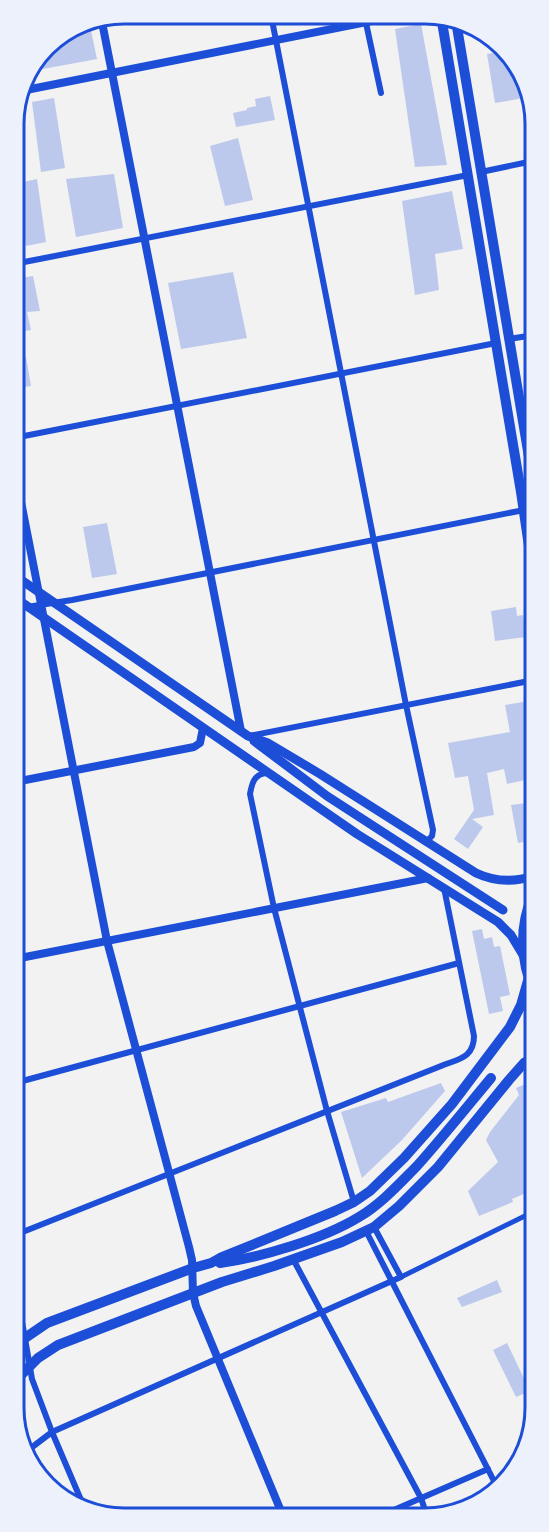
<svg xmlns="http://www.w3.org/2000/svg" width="549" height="1532" viewBox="0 0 549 1532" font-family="'PT Sans',sans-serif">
<rect width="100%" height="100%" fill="#f2f2f2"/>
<g fill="#bdc9ec">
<path d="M 421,24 L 447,165 L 415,167 L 395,29 Z"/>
<path d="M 90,26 L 97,59 L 27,72 L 51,41 Z"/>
<path d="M 506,51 L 530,97 L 495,103 L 487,54 Z"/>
<path d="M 270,96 L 275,120 L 236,127 L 233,113 L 247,110 L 247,108 L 256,106 L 255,99 Z"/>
<path d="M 54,98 L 65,168 L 41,172 L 32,102 Z"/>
<path d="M 238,138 L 253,200 L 225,206 L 210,146 Z"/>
<path d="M 114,174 L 123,228 L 76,237 L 66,179 Z"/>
<path d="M 37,179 L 46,242 L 26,246 L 14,184 Z"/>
<path d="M 452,191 L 463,249 L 435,254 L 439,290 L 415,295 L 402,201 Z"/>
<path d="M 233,272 L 247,338 L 181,349 L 168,283 Z"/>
<path d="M 33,276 L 40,311 L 27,312 L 31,330 L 14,333 L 14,279 Z"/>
<path d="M 26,357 L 31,386 L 16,388 L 14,379 L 14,359 Z"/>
<path d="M 107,523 L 117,574 L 92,578 L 83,527 Z"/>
<path d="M 516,607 L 517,616 L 523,615 L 526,637 L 495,641 L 491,611 Z"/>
<path d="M 529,701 L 534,728 L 534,778 L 507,784 L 504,769 L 487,773 L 494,815 L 472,819 L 483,827 L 468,849 L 454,839 L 474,810 L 468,776 L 455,778 L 448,743 L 510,732 L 505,705 Z"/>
<path d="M 534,802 L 534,840 L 518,843 L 511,805 Z"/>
<path d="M 482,929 L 484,939 L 492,937 L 494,947 L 500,946 L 510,995 L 500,997 L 503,1011 L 489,1014 L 472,931 Z"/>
<path d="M 535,1080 L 535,1189 L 512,1199 L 513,1202 L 479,1216 L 468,1191 L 498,1162 L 486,1140 L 490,1132 L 519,1095 L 516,1088 Z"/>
<path d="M 441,1083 L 445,1091 L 402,1140 L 362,1178 L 341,1112 L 386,1098 L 388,1102 Z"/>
<path d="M 497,1280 L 502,1292 L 462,1307 L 457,1298 Z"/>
<path d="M 507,1343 L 530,1391 L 516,1397 L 493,1350 Z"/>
</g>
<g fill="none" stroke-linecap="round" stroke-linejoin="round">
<path stroke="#1d4ed8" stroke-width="5" d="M 401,1277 L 535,1211"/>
<g stroke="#1d4ed8" stroke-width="6">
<path d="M 271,15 L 406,705 L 433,830 L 432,836 L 426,842"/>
<path d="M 366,23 L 381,93"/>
<path d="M 481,172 L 533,161"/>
<path d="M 14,264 L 468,175"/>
<path d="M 509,339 L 534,335"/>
<path d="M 14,438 L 496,343"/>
<path d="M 14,609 L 72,600 L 534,508"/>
<path d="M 249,736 L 534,680"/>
<path d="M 267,773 C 254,774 252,783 250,794 L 274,908 L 327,1111 L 354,1202"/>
<path d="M 15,1083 L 459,963"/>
<path d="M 366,1231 L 497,1487"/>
<path d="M 15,1235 L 441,1066 C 458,1059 474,1058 474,1036 L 444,888"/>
<path d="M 293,1259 L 421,1498 L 427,1516"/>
<path d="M 16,1297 L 23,1327 L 32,1379 L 52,1432 L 84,1507"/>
<path d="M 27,1451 L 52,1432 L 401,1277 L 374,1227"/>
<path d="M 380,1516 L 488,1469"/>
</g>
<g stroke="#1d4ed8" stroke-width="8">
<path d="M 102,22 L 241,731"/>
<path d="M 21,91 L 402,15"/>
<path d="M 14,466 L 107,941 L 189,1247 L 192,1260 L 193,1293 L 196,1306 L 283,1516"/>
<path d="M 15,782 L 194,747 L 200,743 L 203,728"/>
<path d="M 15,959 L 428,878"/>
</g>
<g stroke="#1d4ed8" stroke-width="9">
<path d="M 14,575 L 248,736 L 268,743 L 320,774 L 476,873 C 495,882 515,882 534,876"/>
<path d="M 14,597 L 357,834 L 498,922 L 511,935 L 523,955"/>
<path d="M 254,741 L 327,796 L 503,910"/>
</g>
<g stroke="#1d4ed8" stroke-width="10">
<path d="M 441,16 L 521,492 L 534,580"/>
<path d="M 456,21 L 534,487"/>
<path d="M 220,1263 C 262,1257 323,1239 359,1217 C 381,1204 399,1184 417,1166 C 442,1138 466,1108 491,1078"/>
<path d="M 16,1347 L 25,1338 L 47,1323 L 193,1268 L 211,1263 L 220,1258 L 335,1211 L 354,1202 L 370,1191 L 404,1158 L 452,1104 L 510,1027 L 521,1005 L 529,977"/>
<path d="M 16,1380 L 38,1358 L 58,1345 L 222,1282 L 274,1266 L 342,1242 L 374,1227 L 399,1206 L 438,1167 L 509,1080 L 524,1063 L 535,1057"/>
</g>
<path stroke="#1d4ed8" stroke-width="12" d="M 534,895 C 520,926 521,960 535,992"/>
</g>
<path d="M0 0H549V1532H0ZM124 24H425A100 100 0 0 1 525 124V1408A100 100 0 0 1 425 1508H124A100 100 0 0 1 24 1408V124A100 100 0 0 1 124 24Z" fill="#edf1fc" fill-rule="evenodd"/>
<path fill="none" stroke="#1d4ed8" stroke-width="3" d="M124 24H425A100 100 0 0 1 525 124V1408A100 100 0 0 1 425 1508H124A100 100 0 0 1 24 1408V124A100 100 0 0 1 124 24Z"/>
</svg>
